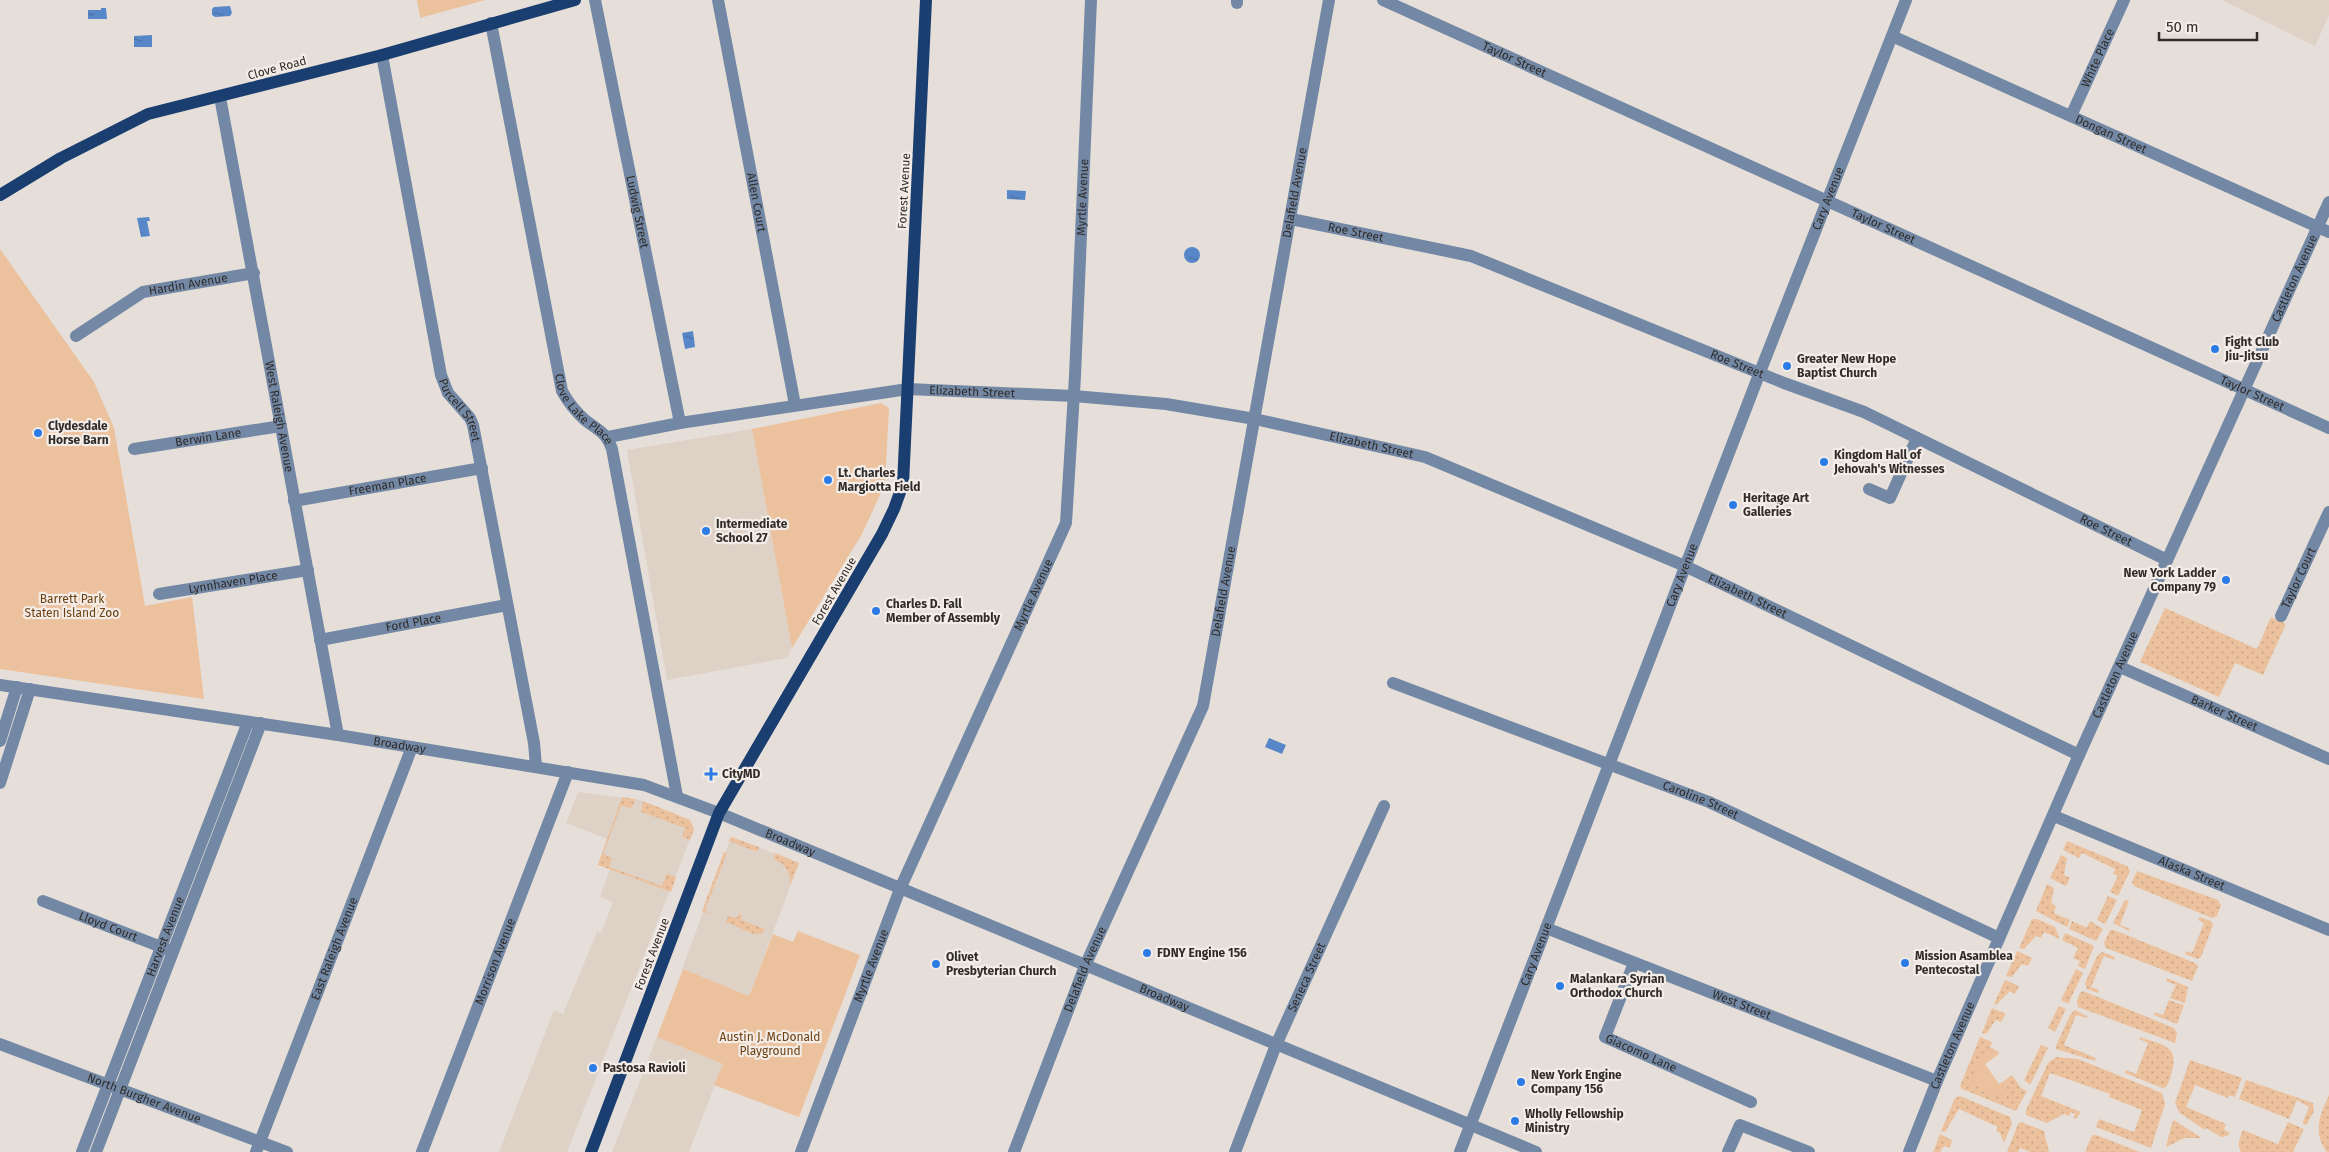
<svg xmlns="http://www.w3.org/2000/svg" width="2329" height="1152" viewBox="0 0 2329 1152" font-family="'Fira Sans',sans-serif">
<defs>
<pattern id="grass-dots" width="8" height="8" patternUnits="userSpaceOnUse" patternTransform="scale(1.25)"><rect width="8" height="8" fill="#ecc19d"/><path d="M2 2h.1M6 6h.1" fill="none" stroke="#cba687" stroke-width="1.8" stroke-linecap="round"/></pattern>
<pattern id="water-ripples" width="26" height="14" patternUnits="userSpaceOnUse" patternTransform="scale(1.25)"><rect width="26" height="14" fill="#5887c9"/><path d="M2 4q2-2 4 0t4 0M15 11q2-2 4 0t4 0" fill="none" stroke="#496fa3"/></pattern>
</defs>
<rect width="100%" height="100%" fill="#e6dfd9"/>
<g fill="#ded2c7">
<path d="M 2222,0 L 2329,0 L 2329,15 L 2315,46 Z"/>
<path d="M 752,429 L 792,648 L 787,658 L 667,680 L 627,450 Z"/>
<path d="M 578,792 L 640,800 L 690,820 L 694,829 L 567,1152 L 499,1152 L 554,1010 L 563,1014 L 597,932 L 601,933 L 613,902 L 600,897 L 610,869 L 598,865 L 607,839 L 566,823 Z"/>
<path d="M 731,837 L 799,863 L 749,996 L 682,969 Z"/>
<path d="M 657,1037 L 723,1064 L 689,1152 L 612,1152 Z"/>
</g>
<g fill="url(#grass-dots)">
<path d="M 2165,608 L 2257,649 L 2271,617 L 2286,624 L 2263,675 L 2235,663 L 2219,697 L 2140,662 Z"/>
<path d="M 622,797 L 635,799 L 632,808 L 621,806 L 603,854 L 612,858 L 609,867 L 662,886 L 667,874 L 676,877 L 671,892 L 598,865 Z"/>
<path d="M 643,801 L 690,820 L 694,829 L 690,840 L 682,837 L 685,828 L 641,812 Z"/>
<path d="M 731,837 L 759,847 L 759,850 L 755,851 L 729,841 Z"/>
<path d="M 2067,841 L 2127,866 L 2130,871 L 2118,896 L 2110,892 L 2118,876 L 2113,874 L 2115,869 L 2082,853 L 2079,858 L 2063,850 Z"/>
<path d="M 724,852 L 727,853 L 705,910 L 713,915 L 702,911 Z"/>
<path d="M 775,853 L 799,863 L 790,885 C 791,871 785,865 774,859 Z"/>
<path d="M 2061,855 L 2067,858 L 2064,875 L 2070,878 L 2066,886 L 2050,878 Z"/>
<path d="M 2137,871 L 2218,900 L 2221,905 L 2217,916 L 2212,918 L 2134,886 L 2132,882 Z"/>
<path d="M 2047,884 L 2054,888 L 2051,903 L 2056,906 L 2054,913 L 2070,920 L 2067,927 L 2036,911 Z"/>
<path d="M 2108,896 L 2117,900 L 2105,924 L 2097,920 Z"/>
<path d="M 2125,900 L 2129,901 L 2120,925 L 2130,929 L 2129,931 L 2113,923 Z"/>
<path d="M 739,914 L 742,915 L 741,920 L 765,929 L 761,934 L 754,934 L 726,922 L 728,916 L 737,918 Z"/>
<path d="M 2200,917 L 2211,921 L 2213,925 L 2201,957 L 2198,959 L 2185,954 L 2186,951 L 2192,953 L 2204,923 L 2198,920 Z"/>
<path d="M 2032,919 L 2037,919 L 2055,927 L 2060,939 L 2044,932 L 2041,938 L 2036,936 L 2024,949 L 2019,948 Z"/>
<path d="M 2072,921 L 2087,928 L 2090,921 L 2103,929 L 2096,941 L 2069,929 Z"/>
<path d="M 2110,930 L 2114,930 L 2195,963 L 2198,966 L 2192,981 L 2106,948 L 2104,943 Z"/>
<path d="M 2065,933 L 2094,946 L 2085,969 L 2078,966 L 2080,961 L 2073,958 L 2078,948 L 2062,940 Z"/>
<path d="M 2017,951 L 2032,958 L 2028,966 L 2022,964 L 2012,977 L 2006,976 Z"/>
<path d="M 2102,952 L 2115,957 L 2114,960 L 2104,956 L 2091,987 L 2099,990 L 2098,993 L 2087,989 L 2085,983 L 2097,956 Z"/>
<path d="M 2076,969 L 2083,973 L 2068,1004 L 2061,1000 Z"/>
<path d="M 2167,978 L 2188,987 L 2185,1003 L 2170,998 L 2176,985 L 2166,981 Z"/>
<path d="M 2005,980 L 2019,986 L 2015,994 L 2010,991 L 1996,1005 L 1994,1004 Z"/>
<path d="M 2083,991 L 2174,1028 L 2177,1033 L 2175,1043 L 2078,1007 L 2077,1001 L 2080,993 Z"/>
<path d="M 2169,1000 L 2184,1005 L 2177,1024 L 2154,1015 L 2155,1012 L 2163,1015 Z"/>
<path d="M 2059,1006 L 2066,1009 L 2055,1032 L 2048,1028 Z"/>
<path d="M 1992,1008 L 2006,1014 L 2001,1022 L 1996,1020 L 1986,1034 L 1982,1033 Z"/>
<path d="M 2075,1010 L 2087,1016 L 2087,1018 L 2076,1015 L 2064,1045 L 2096,1058 L 2095,1061 L 2056,1049 L 2056,1046 L 2070,1015 Z"/>
<path d="M 1980,1037 L 1992,1042 L 1990,1047 L 1999,1052 L 1998,1055 L 1992,1052 L 1969,1082 L 2007,1087 L 2004,1081 L 2012,1075 L 2021,1088 L 2027,1091 L 2016,1111 L 1962,1089 L 1960,1086 Z"/>
<path d="M 2140,1037 C 2158,1044 2178,1044 2173,1068 C 2171,1074 2170,1081 2166,1087 L 2162,1088 L 2125,1073 L 2126,1070 L 2136,1074 L 2148,1043 L 2139,1039 Z"/>
<path d="M 2041,1045 L 2048,1048 L 2030,1085 L 2024,1080 Z"/>
<path d="M 2056,1057 L 2078,1059 L 2162,1093 L 2165,1104 L 2151,1148 L 2096,1127 L 2099,1119 L 2134,1132 L 2142,1110 L 2109,1097 L 2110,1094 L 2050,1073 L 2041,1096 L 2081,1112 L 2076,1119 L 2073,1118 L 2075,1114 L 2071,1112 L 2069,1116 L 2064,1114 L 2047,1123 L 2026,1115 L 2026,1110 L 2048,1063 Z"/>
<path d="M 2190,1060 L 2242,1078 L 2235,1097 L 2229,1095 L 2228,1098 L 2195,1085 L 2186,1107 L 2226,1124 L 2224,1130 L 2230,1133 L 2227,1136 L 2221,1137 L 2206,1128 L 2205,1130 L 2180,1113 L 2175,1103 Z"/>
<path d="M 2246,1080 L 2313,1103 L 2314,1111 L 2307,1124 L 2304,1125 L 2303,1122 L 2309,1107 L 2297,1100 L 2289,1119 L 2239,1099 Z"/>
<path d="M 2329,1095 L 2329,1152 L 2327,1152 C 2312,1133 2320,1114 2329,1095 Z"/>
<path d="M 1960,1096 L 2010,1117 L 2012,1124 L 2004,1143 L 2000,1133 L 1996,1131 L 1998,1127 L 1959,1109 L 1945,1132 L 1941,1131 L 1955,1098 Z"/>
<path d="M 2174,1120 L 2200,1137 L 2200,1138 L 2185,1138 L 2166,1147 L 2172,1123 Z"/>
<path d="M 2021,1122 L 2044,1131 L 2049,1152 L 2030,1152 L 2020,1148 L 2018,1152 L 2007,1152 L 2018,1124 Z"/>
<path d="M 2288,1122 L 2304,1129 L 2293,1152 L 2241,1152 C 2236,1144 2240,1138 2243,1130 L 2278,1144 Z"/>
<path d="M 1940,1134 L 1952,1140 L 1950,1148 L 1944,1146 L 1940,1152 L 1933,1152 Z"/>
<path d="M 2094,1135 L 2096,1135 L 2140,1152 L 2085,1152 L 2091,1137 Z"/>
</g>
<g fill="#ecc19d">
<path d="M 417,0 L 485,0 L 420,18 Z"/>
<path d="M 0,249 L 94,382 L 114,428 L 145,606 L 192,597 L 204,699 L 0,669 Z"/>
<path d="M 881,403 L 889,408 L 885,484 L 862,534 L 792,648 L 752,429 Z"/>
<path d="M 798,931 L 860,955 L 799,1117 L 714,1085 L 723,1064 L 657,1037 L 683,969 L 749,996 L 773,934 L 793,942 Z"/>
<path d="M 1992,1052 L 1998,1055 L 1985,1064 L 1999,1084 L 2004,1081 L 2007,1087 L 2002,1098 L 1969,1082 L 1979,1061 Z"/>
</g>
<g fill="url(#water-ripples)">
<path d="M 230,6 L 232,13 L 230,16 L 215,17 L 212,15 L 212,9 L 214,7 Z"/>
<path d="M 101,8 L 106,8 L 107,19 L 88,19 L 88,10 L 101,10 Z"/>
<path d="M 152,35 L 152,47 L 134,47 L 134,36 Z"/>
<path d="M 1007,190 L 1026,191 L 1025,200 L 1007,199 Z"/>
<path d="M 149,217 L 150,221 L 147,221 L 150,236 L 141,237 L 137,218 Z"/>
<circle cx="1192" cy="255" r="8"/>
<path d="M 693,331 L 695,347 L 685,349 L 682,333 Z"/>
<path d="M 1269,738 L 1286,745 L 1282,754 L 1265,747 Z"/>
</g>
<g fill="none" stroke-linecap="round" stroke-linejoin="round">
<g stroke="#7388a5" stroke-width="12">
<path id="s1" d="M 595,0 L 680,423"/>
<path id="s2" d="M 718,0 L 795,405"/>
<path id="s3" d="M 1383,0 L 2329,428"/>
<path d="M 1237,3 L 1237,0"/>
<path id="s4" d="M 491,23 L 562,391 C 568,402 576,412 585,420 C 599,431 606,432 612,449 L 677,796"/>
<path id="s5" d="M 1892,36 L 2329,232"/>
<path id="s6" d="M 382,55 L 441,375 L 448,393 L 470,418 L 473,425 L 534,743 L 536,766"/>
<path id="s7" d="M 220,97 L 338,735"/>
<path id="s8" d="M 2071,116 L 2124,0"/>
<path id="s9" d="M 1291,219 L 1471,256 L 1784,383 L 1864,412 L 2167,560"/>
<path id="s10" d="M 76,336 L 143,292 L 254,273"/>
<path id="s11" d="M 608,437 L 680,423 L 908,389 L 1074,396 L 1166,404 L 1255,419 L 1425,457 L 1685,566 L 2079,755"/>
<path id="s12" d="M 134,449 L 281,426"/>
<path d="M 1869,489 L 1890,498 L 1917,438"/>
<path id="s13" d="M 294,501 L 482,468"/>
<path id="s14" d="M 159,594 L 308,570"/>
<path id="s15" d="M 2281,616 L 2329,512"/>
<path id="s16" d="M 320,640 L 507,605"/>
<path id="s17" d="M 2120,667 L 2329,759"/>
<path id="s18" d="M 1393,683 L 1709,802 L 1999,938"/>
<path id="s19" d="M 0,685 L 338,735 L 644,785 L 719,813 L 1536,1152"/>
<path d="M 0,741 L 17,687"/>
<path d="M 0,783 L 30,689"/>
<path id="s20" d="M 2054,816 L 2329,930"/>
<path id="s21" d="M 43,901 L 169,950"/>
<path id="s22" d="M 1546,928 L 1937,1081"/>
<path id="s23" d="M 1634,963 L 1605,1037 L 1751,1102"/>
<path id="s24" d="M 0,1044 L 287,1152"/>
<path id="s25" d="M 82,1152 L 248,722"/>
<path d="M 96,1152 L 261,723"/>
<path id="s26" d="M 256,1152 L 412,747"/>
<path id="s27" d="M 422,1152 L 568,772"/>
<path id="s28" d="M 801,1152 L 900,889 L 1066,523 L 1075,376 L 1091,0"/>
<path id="s29" d="M 1014,1152 L 1085,966 L 1203,706 L 1329,0"/>
<path id="s30" d="M 1235,1152 L 1276,1045 L 1384,806"/>
<path id="s31" d="M 1460,1152 L 1760,372 L 1906,0"/>
<path d="M 1728,1152 L 1740,1125 L 1809,1152"/>
<path id="s32" d="M 1909,1152 L 1937,1081 L 2079,755 L 2329,202"/>
</g>
<g stroke="#1a3e70" stroke-width="12">
<path d="M 0,195 L 61,158 L 148,114 L 382,55 L 575,0"/>
<path d="M 591,1152 L 719,813 L 882,534 L 894,509 L 903,484 L 926,0"/>
</g>
</g>
<g fill="#2c7ce8" stroke="#f3ece7" stroke-width="2">
<circle cx="2215" cy="349" r="5"/>
<circle cx="1787" cy="366" r="5"/>
<circle cx="38" cy="433" r="5"/>
<circle cx="1824" cy="462" r="5"/>
<circle cx="828" cy="480" r="5"/>
<circle cx="1733" cy="505" r="5"/>
<circle cx="706" cy="531" r="5"/>
<circle cx="2226" cy="580" r="5"/>
<circle cx="876" cy="611" r="5"/>
<path d="M708.5 766.5h5v5h5v5h-5v5h-5v-5h-5v-5h5z"/>
<circle cx="1147" cy="953" r="5"/>
<circle cx="1905" cy="963" r="5"/>
<circle cx="936" cy="964" r="5"/>
<circle cx="1560" cy="986" r="5"/>
<circle cx="593" cy="1068" r="5"/>
<circle cx="1521" cy="1082" r="5"/>
<circle cx="1515" cy="1121" r="5"/>
</g>
<g text-anchor="middle" stroke-width="4.5" stroke-linejoin="round" paint-order="stroke">
<g font-size="12" fill="#2f2c2a" stroke="#f3ece7">
<text dy="4" stroke="none"><textPath href="#s8" startOffset="64">White Place</textPath></text>
<text dy="4" stroke="none"><textPath href="#s3" startOffset="144">Taylor Street</textPath></text>
<text transform="translate(277 68) rotate(-15)" y="4">Clove Road</text>
<text dy="4" stroke="none"><textPath href="#s5" startOffset="240">Dongan Street</textPath></text>
<text transform="translate(904 191) rotate(-87)" y="4">Forest Avenue</text>
<text dy="4" stroke="none"><textPath href="#s29" startOffset="1006">Delafield Avenue</textPath></text>
<text dy="4" stroke="none"><textPath href="#s28" startOffset="1009">Myrtle Avenue</textPath></text>
<text dy="4" stroke="none"><textPath href="#s31" startOffset="1022">Cary Avenue</textPath></text>
<text dy="4" stroke="none"><textPath href="#s2" startOffset="206">Allen Court</textPath></text>
<text dy="4" stroke="none"><textPath href="#s1" startOffset="216">Ludwig Street</textPath></text>
<text dy="4" stroke="none"><textPath href="#s3" startOffset="549">Taylor Street</textPath></text>
<text dy="4" stroke="none"><textPath href="#s9" startOffset="66">Roe Street</textPath></text>
<text dy="4" stroke="none"><textPath href="#s32" startOffset="955">Castleton Avenue</textPath></text>
<text dy="4" stroke="none"><textPath href="#s10" startOffset="126">Hardin Avenue</textPath></text>
<text dy="4" stroke="none"><textPath href="#s9" startOffset="471">Roe Street</textPath></text>
<text dy="4" stroke="none"><textPath href="#s11" startOffset="368">Elizabeth Street</textPath></text>
<text dy="4" stroke="none"><textPath href="#s3" startOffset="954">Taylor Street</textPath></text>
<text dy="4" stroke="none"><textPath href="#s4" startOffset="402">Clove Lake Place</textPath></text>
<text dy="4" stroke="none"><textPath href="#s6" startOffset="366">Purcell Street</textPath></text>
<text dy="4" stroke="none"><textPath href="#s7" startOffset="325">West Raleigh Avenue</textPath></text>
<text dy="4" stroke="none"><textPath href="#s12" startOffset="75">Berwin Lane</textPath></text>
<text dy="4" stroke="none"><textPath href="#s11" startOffset="772">Elizabeth Street</textPath></text>
<text dy="4" stroke="none"><textPath href="#s13" startOffset="95">Freeman Place</textPath></text>
<text dy="4" stroke="none"><textPath href="#s9" startOffset="876">Roe Street</textPath></text>
<text dy="4" stroke="none"><textPath href="#s31" startOffset="618">Cary Avenue</textPath></text>
<text dy="4" stroke="none"><textPath href="#s15" startOffset="42">Taylor Court</textPath></text>
<text dy="4" stroke="none"><textPath href="#s14" startOffset="75">Lynnhaven Place</textPath></text>
<text transform="translate(834 591) rotate(-60)" y="4">Forest Avenue</text>
<text dy="4" stroke="none"><textPath href="#s29" startOffset="601">Delafield Avenue</textPath></text>
<text dy="4" stroke="none"><textPath href="#s28" startOffset="604">Myrtle Avenue</textPath></text>
<text dy="4" stroke="none"><textPath href="#s11" startOffset="1178">Elizabeth Street</textPath></text>
<text dy="4" stroke="none"><textPath href="#s16" startOffset="95">Ford Place</textPath></text>
<text dy="4" stroke="none"><textPath href="#s32" startOffset="520">Castleton Avenue</textPath></text>
<text dy="4" stroke="none"><textPath href="#s17" startOffset="114">Barker Street</textPath></text>
<text dy="4" stroke="none"><textPath href="#s19" startOffset="404">Broadway</textPath></text>
<text dy="4" stroke="none"><textPath href="#s18" startOffset="329">Caroline Street</textPath></text>
<text dy="4" stroke="none"><textPath href="#s19" startOffset="809">Broadway</textPath></text>
<text dy="4" stroke="none"><textPath href="#s20" startOffset="149">Alaska Street</textPath></text>
<text dy="4" stroke="none"><textPath href="#s21" startOffset="70">Lloyd Court</textPath></text>
<text dy="4" stroke="none"><textPath href="#s25" startOffset="231">Harvest Avenue</textPath></text>
<text dy="4" stroke="none"><textPath href="#s26" startOffset="218">East Raleigh Avenue</textPath></text>
<text transform="translate(652 954) rotate(-69)" y="4">Forest Avenue</text>
<text dy="4" stroke="none"><textPath href="#s31" startOffset="212">Cary Avenue</textPath></text>
<text dy="4" stroke="none"><textPath href="#s27" startOffset="204">Morrison Avenue</textPath></text>
<text dy="4" stroke="none"><textPath href="#s28" startOffset="199">Myrtle Avenue</textPath></text>
<text dy="4" stroke="none"><textPath href="#s29" startOffset="196">Delafield Avenue</textPath></text>
<text dy="4" stroke="none"><textPath href="#s30" startOffset="189">Seneca Street</textPath></text>
<text dy="4" stroke="none"><textPath href="#s19" startOffset="1214">Broadway</textPath></text>
<text dy="4" stroke="none"><textPath href="#s22" startOffset="210">West Street</textPath></text>
<text dy="4" stroke="none"><textPath href="#s32" startOffset="115">Castleton Avenue</textPath></text>
<text dy="4" stroke="none"><textPath href="#s23" startOffset="119">Giacomo Lane</textPath></text>
<text dy="4" stroke="none"><textPath href="#s24" startOffset="154">North Burgher Avenue</textPath></text>
</g>
<g font-size="12" font-weight="bold" fill="#2f2c2a" stroke="#f3ece7" text-anchor="start">
<text x="2225" y="346">Fight Club<tspan x="2225" dy="14">Jiu-Jitsu</tspan></text>
<text x="1797" y="363">Greater New Hope<tspan x="1797" dy="14">Baptist Church</tspan></text>
<text x="48" y="430">Clydesdale<tspan x="48" dy="14">Horse Barn</tspan></text>
<text x="1834" y="459">Kingdom Hall of<tspan x="1834" dy="14">Jehovah's Witnesses</tspan></text>
<text x="838" y="477">Lt. Charles<tspan x="838" dy="14">Margiotta Field</tspan></text>
<text x="1743" y="502">Heritage Art<tspan x="1743" dy="14">Galleries</tspan></text>
<text x="716" y="528">Intermediate<tspan x="716" dy="14">School 27</tspan></text>
<text x="2216" y="577" text-anchor="end">New York Ladder<tspan x="2216" dy="14">Company 79</tspan></text>
<text x="886" y="608">Charles D. Fall<tspan x="886" dy="14">Member of Assembly</tspan></text>
<text x="722" y="778">CityMD</text>
<text x="1157" y="957">FDNY Engine 156</text>
<text x="1915" y="960">Mission Asamblea<tspan x="1915" dy="14">Pentecostal</tspan></text>
<text x="946" y="961">Olivet<tspan x="946" dy="14">Presbyterian Church</tspan></text>
<text x="1570" y="983">Malankara Syrian<tspan x="1570" dy="14">Orthodox Church</tspan></text>
<text x="603" y="1072">Pastosa Ravioli</text>
<text x="1531" y="1079">New York Engine<tspan x="1531" dy="14">Company 156</tspan></text>
<text x="1525" y="1118">Wholly Fellowship<tspan x="1525" dy="14">Ministry</tspan></text>
</g>
<g font-size="12" fill="#6d4011" stroke="#f3ece7">
<text x="72" y="603">Barrett Park<tspan x="72" dy="14">Staten Island Zoo</tspan></text>
<text x="770" y="1041">Austin J. McDonald<tspan x="770" dy="14">Playground</tspan></text>
</g>
</g>
<path d="M2159 32v8h98v-8" fill="none" stroke="#2f2c2a" stroke-width="2.5"/>
<text x="2166" y="32" font-size="15" fill="#2f2c2a" stroke="#f3ece7" stroke-width="4" paint-order="stroke">50 m</text>
</svg>
